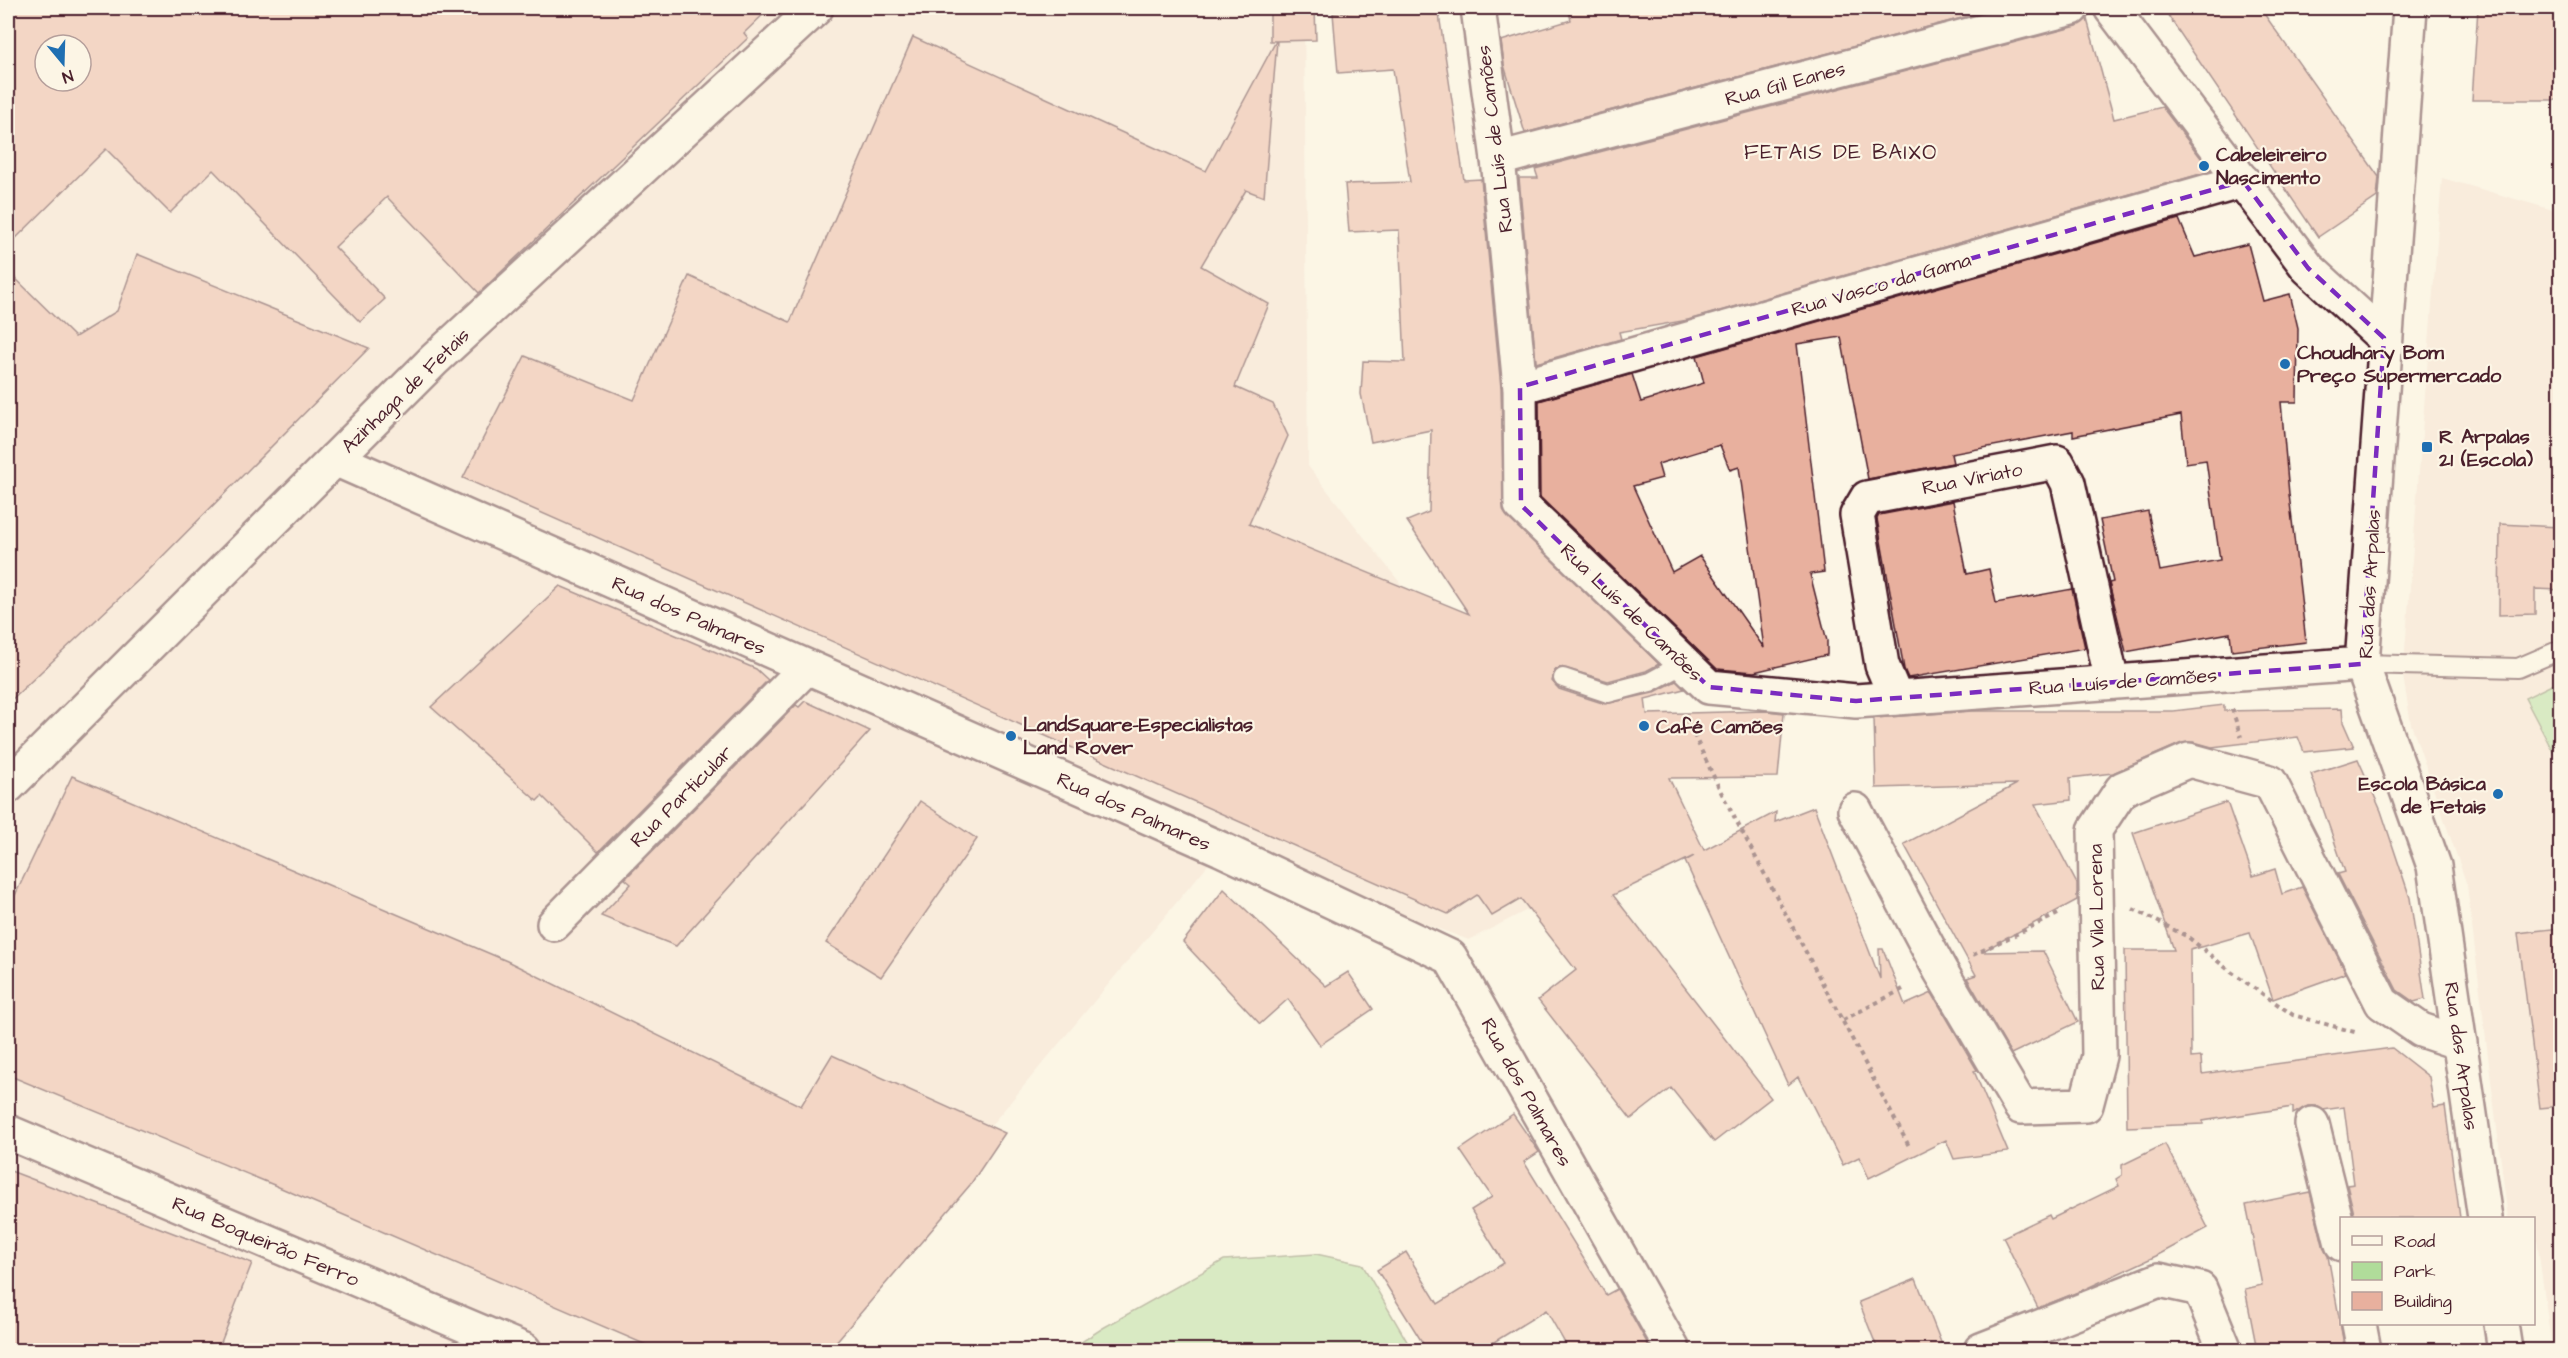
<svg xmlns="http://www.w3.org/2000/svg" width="2568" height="1358" viewBox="0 0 2568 1358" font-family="'Architects Daughter',sans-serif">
<rect width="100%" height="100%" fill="#fcf5e5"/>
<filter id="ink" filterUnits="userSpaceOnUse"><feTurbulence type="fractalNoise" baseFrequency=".0167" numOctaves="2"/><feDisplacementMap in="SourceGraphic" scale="12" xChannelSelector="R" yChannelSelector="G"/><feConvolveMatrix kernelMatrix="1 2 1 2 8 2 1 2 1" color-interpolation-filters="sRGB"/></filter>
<g filter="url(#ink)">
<g fill="#f6e0d0" fill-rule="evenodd">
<path d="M 8,8 L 1304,8 L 1308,466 L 1620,862 L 1469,940 L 1221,849 L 804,1350 L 8,1350 ZM 45,45 L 81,45 L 81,81 L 45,81 Z"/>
<path d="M 2442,178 L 2560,212 L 2560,1350 L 2552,1350 L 2534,1218 L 2508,1218 L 2467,885 L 2411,724 L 2403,676 Z"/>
</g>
<g fill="#b0dc9a" stroke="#7d7e62" stroke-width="1.5">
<path d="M 2560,681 L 2560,765 L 2525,698 Z"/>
<path d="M 1316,1254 L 1362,1264 L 1412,1350 L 1069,1350 L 1103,1328 L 1224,1260 Z"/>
</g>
<g fill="#e8b09e" stroke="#4a1f2b" stroke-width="1.5" fill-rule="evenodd">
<path d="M 8,8 L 770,8 L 744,33 L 748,38 L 479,293 L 387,197 L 335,247 L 385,299 L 360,322 L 213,170 L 170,213 L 106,149 L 8,246 ZM 45,45 L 81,45 L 81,81 L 45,81 Z"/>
<path d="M 1270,8 L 1315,8 L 1316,40 L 1277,41 L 1264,197 L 1246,190 L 1201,266 L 1269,304 L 1235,387 L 1273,404 L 1288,436 L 1249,524 L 1469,614 L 1407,521 L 1429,512 L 1431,430 L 1371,442 L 1361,394 L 1363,361 L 1405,362 L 1399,230 L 1349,232 L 1345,184 L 1410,182 L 1393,69 L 1338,73 L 1333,13 L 1400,8 L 1438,8 L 1464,180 L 1481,179 L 1501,388 L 1504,512 L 1659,664 L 1646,671 L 1608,681 L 1561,667 L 1555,670 L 1552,681 L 1559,689 L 1605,704 L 1653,693 L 1676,681 L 1684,689 L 1645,699 L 1647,714 L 1766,711 L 1784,713 L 1778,777 L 1669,778 L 1704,850 L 1776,812 L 1775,822 L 1814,807 L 1880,979 L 1879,949 L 1883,949 L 1905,1005 L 1932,993 L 1977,1070 L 1974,1071 L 2008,1152 L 1954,1159 L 1946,1140 L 1869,1178 L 1859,1157 L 1843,1165 L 1798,1077 L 1788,1085 L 1685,861 L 1694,856 L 1613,895 L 1771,1098 L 1714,1142 L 1671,1088 L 1631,1119 L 1538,1000 L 1576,970 L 1521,899 L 1492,916 L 1477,895 L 1448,914 L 463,478 L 525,356 L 634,400 L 689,276 L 790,322 L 913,37 L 1206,171 L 1276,41 L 1270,41 Z"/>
<path d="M 1568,8 L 2000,8 L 1525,133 L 1504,65 L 1501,41 L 1571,20 Z"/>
<path d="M 2163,8 L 2260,8 L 2379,177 L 2377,197 L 2318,237 Z"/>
<path d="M 2478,8 L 2560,8 L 2560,100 L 2472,100 Z"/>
<path d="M 2087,19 L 2114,119 L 2162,107 L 2211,171 L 1688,320 L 1619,332 L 1621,339 L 1536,363 L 1519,178 L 1538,178 L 1535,169 L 2077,26 Z"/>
<path d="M 2179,219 L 2195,257 L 2248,244 L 2263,301 L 2290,294 L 2298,328 L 2297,402 L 2281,402 L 2289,494 L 2306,642 L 2232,651 L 2230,633 L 2126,652 L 2109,583 L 2113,582 L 2100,520 L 2148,511 L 2160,571 L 2220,560 L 2206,460 L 2186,463 L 2181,415 L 2073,436 L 2073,431 L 1951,454 L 1953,463 L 1868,479 L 1841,337 L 1797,344 L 1824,572 L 1810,574 L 1827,641 L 1827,655 L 1754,672 L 1717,669 L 1540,497 L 1539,401 L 1632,374 L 1641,402 L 1704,383 L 1697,356 ZM 1720,445 L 1730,470 L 1739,467 L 1764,648 L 1700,556 L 1672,572 L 1633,486 L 1662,478 L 1658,464 Z"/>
<path d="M 137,254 L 369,348 L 148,571 L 8,703 L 8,271 L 75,337 L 117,311 Z"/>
<path d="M 1953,501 L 1967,574 L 1989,569 L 1996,603 L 2072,589 L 2085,648 L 1908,678 L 1904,669 L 1877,519 L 1879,515 Z"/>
<path d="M 2500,524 L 2560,527 L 2560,590 L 2535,589 L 2535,614 L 2499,615 Z"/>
<path d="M 560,586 L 756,669 L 768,680 L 598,852 L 542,796 L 537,801 L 431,707 Z"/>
<path d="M 805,701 L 870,731 L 676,946 L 601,916 L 631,884 L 625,879 L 796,705 L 799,707 Z"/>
<path d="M 2224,705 L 2224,711 L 2342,709 L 2343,722 L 2354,747 L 2304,752 L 2298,737 L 2212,747 L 2194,742 L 2182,743 L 2113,773 L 2070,778 L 2071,800 L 2035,804 L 2077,884 L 2077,900 L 1981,952 L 2043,951 L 2078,1022 L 2011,1054 L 1967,978 L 1976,975 L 1904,844 L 2017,784 L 1876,788 L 1874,718 L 1972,711 L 2173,711 Z"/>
<path d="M 2358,759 L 2381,811 L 2410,898 L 2425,999 L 2414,1002 L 2397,990 L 2338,874 L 2345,872 L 2311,774 Z"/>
<path d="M 72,776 L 507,961 L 801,1106 L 832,1055 L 1005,1133 L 970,1185 L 829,1350 L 658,1350 L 274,1185 L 8,1075 L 8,910 Z"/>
<path d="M 920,801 L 977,839 L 881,977 L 826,943 Z"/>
<path d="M 2227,802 L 2253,876 L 2275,869 L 2282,894 L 2302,887 L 2346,973 L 2273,999 L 2250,933 L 2190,950 L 2191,1058 L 2201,1057 L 2202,1074 L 2392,1048 L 2429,1077 L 2434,1108 L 2445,1106 L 2460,1218 L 2355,1218 L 2347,1185 L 2354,1184 L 2344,1107 L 2323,1110 L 2317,1106 L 2308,1106 L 2293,1114 L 2293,1107 L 2203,1121 L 2203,1124 L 2127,1127 L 2125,950 L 2174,950 L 2133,833 Z"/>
<path d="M 1224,889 L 1326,986 L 1348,972 L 1373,1009 L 1320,1045 L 1288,999 L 1260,1024 L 1183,942 Z"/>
<path d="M 2560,928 L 2560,1106 L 2540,1108 L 2518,933 Z"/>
<path d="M 1513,1114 L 1539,1152 L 1524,1162 L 1606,1295 L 1617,1289 L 1651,1350 L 1569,1350 L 1546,1310 L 1481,1350 L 1427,1350 L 1377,1270 L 1406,1252 L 1438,1304 L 1504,1263 L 1471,1210 L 1492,1197 L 1460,1150 Z"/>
<path d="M 2165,1144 L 2208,1228 L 2156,1256 L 2083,1290 L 2038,1308 L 2003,1237 L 2049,1215 L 2051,1219 L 2119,1186 L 2116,1179 L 2122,1175 L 2122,1165 Z"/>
<path d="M 8,1170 L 252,1263 L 218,1350 L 8,1350 Z"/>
<path d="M 2310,1192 L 2324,1249 L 2328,1256 L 2345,1350 L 2257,1350 L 2245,1289 L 2262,1285 L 2246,1205 Z"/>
<path d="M 1916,1279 L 1944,1350 L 1878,1350 L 1859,1302 Z"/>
</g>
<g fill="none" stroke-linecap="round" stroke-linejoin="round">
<defs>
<g id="lane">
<path d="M 2362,664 L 2518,668 L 2560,650"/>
<path d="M 1563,678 L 1608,693 L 1650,682 L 1685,663"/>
</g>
<g id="street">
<path d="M 1478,8 L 1498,159 L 1520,387 L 1521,505 L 1709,687 L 1856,701 L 2362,664"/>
<path d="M 2111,8 L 2308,268 L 2384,338"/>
<path d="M 1498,159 L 2072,8"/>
<path d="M 1520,387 L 2243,181"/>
<path d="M 335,459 L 1221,849 L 1450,957 L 1673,1350"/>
<path d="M 1896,698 L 1882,665 L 1857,515 L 1867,498 L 2057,462 L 2068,483 L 2112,682"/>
<path d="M 8,786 L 434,360 L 816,8"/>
<path d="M 1855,810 L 1940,970 L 2021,1107 L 2086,1105 L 2099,1056 L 2095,830 L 2122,789 L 2189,760 L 2270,782 L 2382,1003 L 2421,1030 L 2460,1043"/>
<path d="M 554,924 L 807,667"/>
<path d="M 2312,1124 L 2342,1244"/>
<path d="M 8,1132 L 524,1350"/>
<path d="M 2359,1324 L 2364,1350"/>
<path d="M 1981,1350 L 2159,1280 L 2200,1289 L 2225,1350"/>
</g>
<g id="secondary">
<path d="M 2410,8 L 2362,664 L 2434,866 L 2485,1218"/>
<path d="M 2501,1324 L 2505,1350"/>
</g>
</defs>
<use href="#lane" stroke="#4a1f2b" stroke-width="22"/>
<use href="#street" stroke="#4a1f2b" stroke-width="38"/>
<use href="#secondary" stroke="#4a1f2b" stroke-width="38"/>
<g stroke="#4a1f2b" stroke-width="4" stroke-dasharray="4.5 4.5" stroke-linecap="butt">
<path d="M 2232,709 L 2241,737"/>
<path d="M 1686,718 L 1721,792 L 1910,1148"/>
<path d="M 2133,909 L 2188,937 L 2231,972 L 2293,1015 L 2358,1033"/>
<path d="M 1973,955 L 2058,914"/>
<path d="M 1843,1020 L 1907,987"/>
</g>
<use href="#lane" stroke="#fcf5e5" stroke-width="18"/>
<use href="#street" stroke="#fcf5e5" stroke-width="33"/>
<use href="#secondary" stroke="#fcf5e5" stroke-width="33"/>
</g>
</g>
<path d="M0 0H2568V1358H0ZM 2243,181 L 2308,268 L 2384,338 L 2362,664 L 1856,701 L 1709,687 L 1521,505 L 1520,387 Z" fill="#fcf5e5" fill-opacity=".55" fill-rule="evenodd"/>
<path fill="none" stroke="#7b2cbf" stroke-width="4.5" stroke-dasharray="12 8" stroke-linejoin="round" d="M 2243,181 L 2308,268 L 2384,338 L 2362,664 L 1856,701 L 1709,687 L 1521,505 L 1520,387 Z"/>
<g fill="#1f6fb2" stroke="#fcf5e5" stroke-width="2">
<circle cx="2204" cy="166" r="6"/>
<circle cx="2285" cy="364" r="6"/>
<rect x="2421" y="441" width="12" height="12" rx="3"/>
<circle cx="1644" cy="726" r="6"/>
<circle cx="1011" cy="736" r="6"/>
<circle cx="2498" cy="794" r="6"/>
</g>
<g text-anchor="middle" stroke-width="4.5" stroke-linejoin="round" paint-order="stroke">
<g font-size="20" fill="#4a1f2b" stroke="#fcf5e5">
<text transform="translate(1785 83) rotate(-15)" y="7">Rua Gil Eanes</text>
<text transform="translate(1494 139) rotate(-97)" y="7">Rua Luís de Camões</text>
<text transform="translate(1881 284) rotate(-16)" y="7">Rua Vasco da Gama</text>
<text transform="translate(405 390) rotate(-44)" y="7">Azinhaga de Fetais</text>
<text transform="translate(1972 478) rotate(-11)" y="7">Rua Viriato</text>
<text transform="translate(2369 584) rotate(-87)" y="7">Rua das Arpalas</text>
<text transform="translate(1632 612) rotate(44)" y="7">Rua Luís de Camões</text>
<text transform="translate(689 615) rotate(24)" y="7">Rua dos Palmares</text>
<text transform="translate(2123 681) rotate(-4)" y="7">Rua Luís de Camões</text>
<text transform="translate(681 796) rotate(-45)" y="7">Rua Particular</text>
<text transform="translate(1134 811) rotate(24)" y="7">Rua dos Palmares</text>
<text transform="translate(2096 917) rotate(-91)" y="7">Rua Vila Lorena</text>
<text transform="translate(2462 1056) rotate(82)" y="7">Rua das Arpalas</text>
<text transform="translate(1527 1092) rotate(61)" y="7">Rua dos Palmares</text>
<text transform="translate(266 1241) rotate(23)" y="7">Rua Boqueirão Ferro</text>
</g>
<g font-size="20" font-weight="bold" fill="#4a1f2b" stroke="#fcf5e5" text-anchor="start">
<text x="2216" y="161">Cabeleireiro<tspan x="2216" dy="23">Nascimento</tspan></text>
<text x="2297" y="359">Choudhary Bom<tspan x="2297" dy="23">Preço Supermercado</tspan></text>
<text x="2439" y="443">R Arpalas<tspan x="2439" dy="23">21 (Escola)</tspan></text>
<text x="1023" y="731">LandSquare-Especialistas<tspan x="1023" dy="23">Land Rover</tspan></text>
<text x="1656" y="733">Café Camões</text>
<text x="2486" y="790" text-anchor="end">Escola Básica<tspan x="2486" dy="23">de Fetais</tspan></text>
</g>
<g font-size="21" letter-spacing="1.5" fill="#4a1f2b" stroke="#fcf5e5">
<text x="1841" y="159">FETAIS DE BAIXO</text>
</g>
</g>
<rect width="2568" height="1358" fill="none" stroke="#fcf5e5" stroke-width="30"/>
<rect x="15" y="15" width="2538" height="1328" fill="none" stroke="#4a1f2b" stroke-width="2" filter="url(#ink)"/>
<rect x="2340" y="1217" width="195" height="108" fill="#fcf5e5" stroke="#b59f9b" stroke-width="1.5"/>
<rect x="2352" y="1236" width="30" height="9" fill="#fcf5e5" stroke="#b59f9b" stroke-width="1.5"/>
<text x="2394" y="1247" font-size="18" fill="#4a1f2b">Road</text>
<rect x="2352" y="1262" width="30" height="18" fill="#b0dc9a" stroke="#b59f9b" stroke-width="1.5"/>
<text x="2394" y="1277" font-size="18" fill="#4a1f2b">Park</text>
<rect x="2352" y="1292" width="30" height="18" fill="#e8b09e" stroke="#b59f9b" stroke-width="1.5"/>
<text x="2394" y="1307" font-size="18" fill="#4a1f2b">Building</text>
<g transform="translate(63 63) rotate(161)"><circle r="28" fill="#fcf5e5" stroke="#b59f9b" stroke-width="1.5"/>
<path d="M0-4.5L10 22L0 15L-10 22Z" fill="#1f6fb2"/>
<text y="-9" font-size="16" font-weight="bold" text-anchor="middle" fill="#4a1f2b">N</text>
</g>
</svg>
